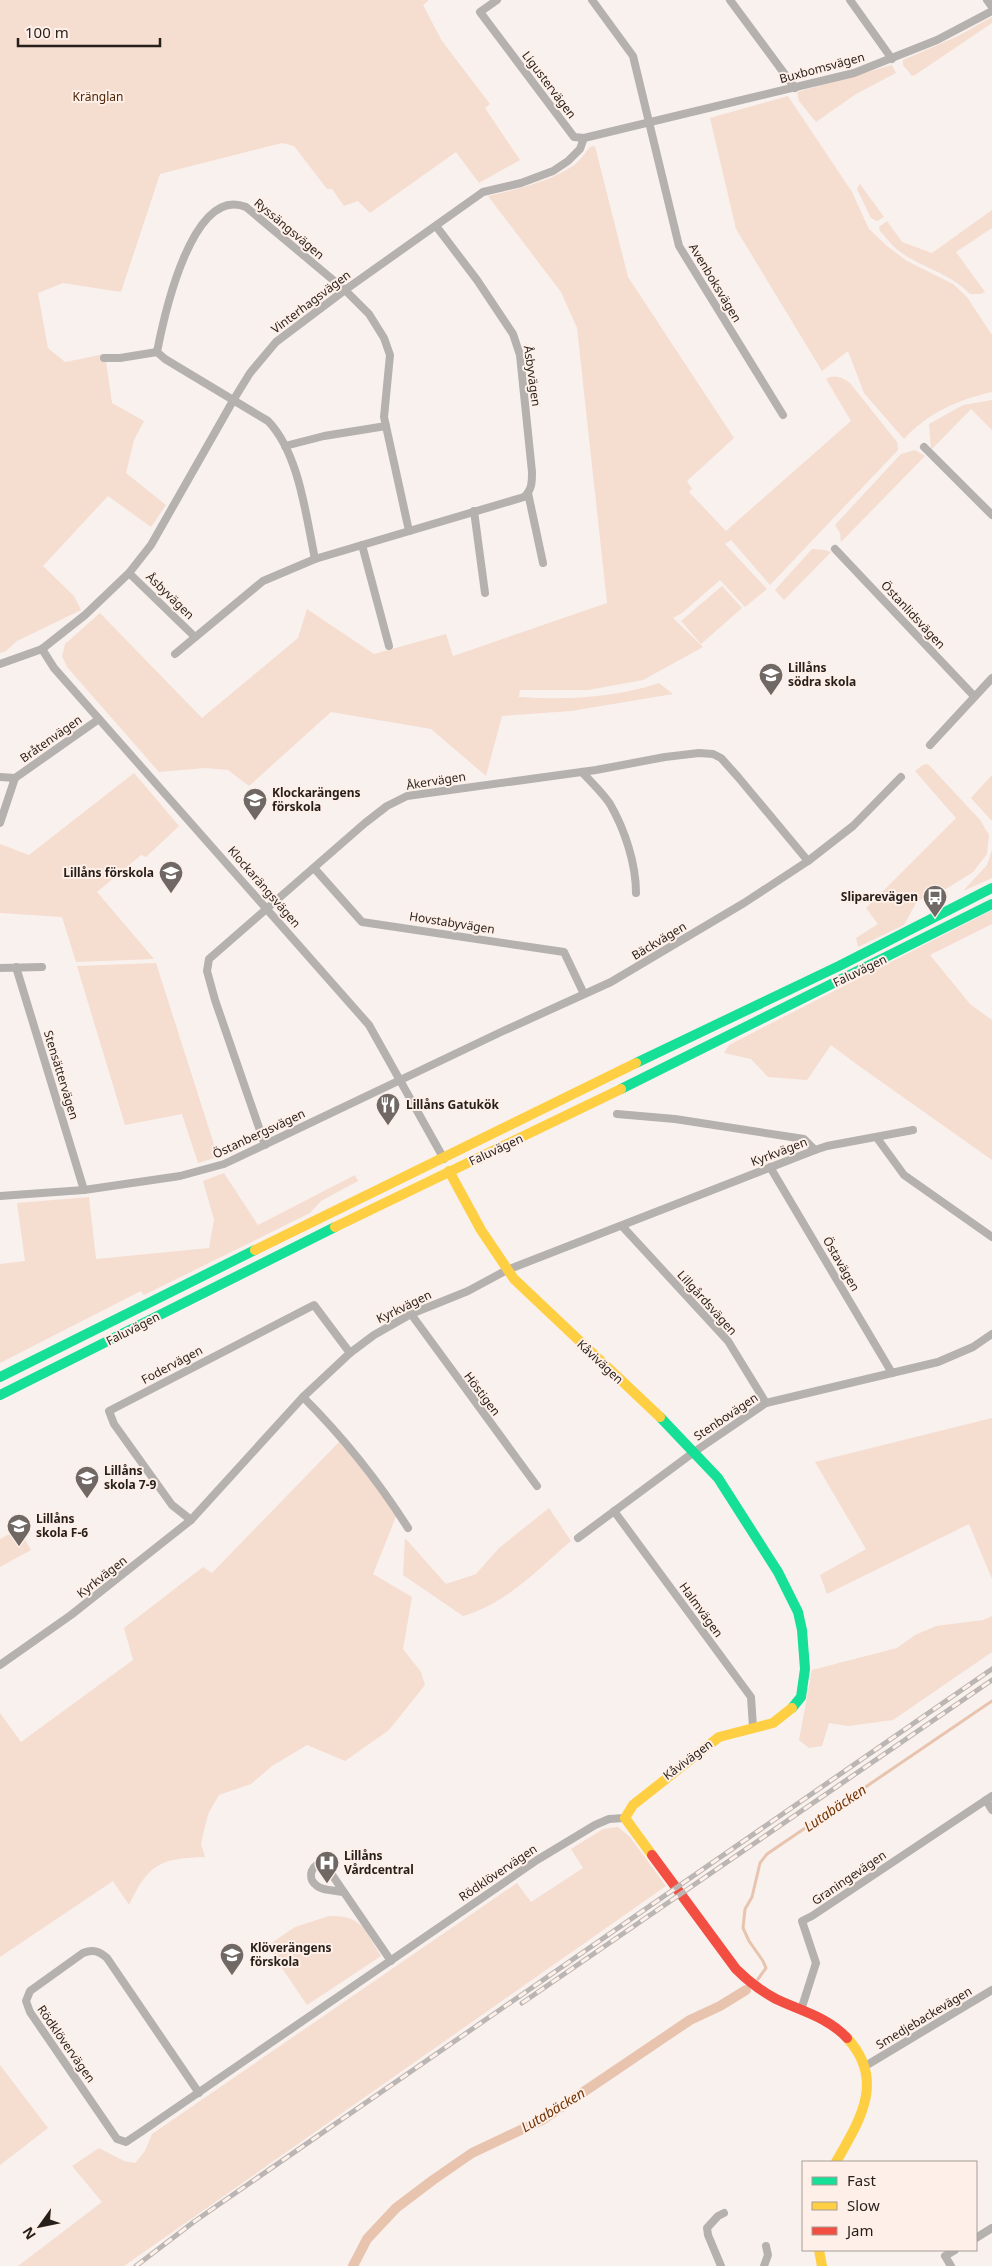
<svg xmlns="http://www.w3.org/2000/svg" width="992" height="2266" viewBox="0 0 992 2266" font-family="'Noto Sans',sans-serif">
<rect width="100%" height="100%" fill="#f9f1ee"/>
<g fill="#f5ddd0">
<path d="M 0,0 L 429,0 L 423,5 L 442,41 L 490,104 L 485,108 L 520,160 L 479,183 L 456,152 L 370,213 L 358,201 L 344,206 L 332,189 L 327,189 L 294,146 L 282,143 L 160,174 L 121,292 L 63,283 L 38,293 L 48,348 L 65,362 L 105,354 L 112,403 L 144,421 L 134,440 L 126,473 L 166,505 L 151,527 L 108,496 L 43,566 L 74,596 L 81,610 L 17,641 L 6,651 L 0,653 Z"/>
<path d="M 992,17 L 992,23 L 915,75 L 912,76 L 903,65 L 903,60 L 958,36 Z"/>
<path d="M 892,65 L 896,73 L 856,94 L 816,122 L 799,101 L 797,92 Z"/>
<path d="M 788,96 L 852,192 L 869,229 L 887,246 L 907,261 L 953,284 L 967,297 L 992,335 L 992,392 C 957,400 928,413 904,439 L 864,393 L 848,351 L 822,371 L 736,229 L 710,118 Z"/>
<path d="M 595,146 L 628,277 L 734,438 L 687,481 L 692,489 L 689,492 L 726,531 L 851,421 L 826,379 C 835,374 842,377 850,383 L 897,442 L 898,450 L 770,585 L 731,540 L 725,544 L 767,589 L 745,607 L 720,580 L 682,613 L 673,618 L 703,647 L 643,680 L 588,690 L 520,690 L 519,697 C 566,700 615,698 659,683 L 673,694 L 571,711 L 502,716 L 486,776 L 431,729 L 331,712 L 249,786 L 228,770 L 205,768 L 159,772 L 67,667 L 62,656 L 65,644 L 100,613 L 202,718 L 298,638 L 307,609 L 374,654 L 446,634 L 453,656 L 607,603 L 577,328 L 561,292 L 488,196 C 517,189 550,182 574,165 C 580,161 585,153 590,147 Z"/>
<path d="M 860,184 L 884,217 L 877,221 L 871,218 L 857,189 Z"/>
<path d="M 992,210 L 992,228 L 956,252 L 985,292 L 980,294 L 970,294 C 950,273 922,268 899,251 C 892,246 886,237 880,231 L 879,227 L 887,221 L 902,242 L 932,253 Z"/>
<path d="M 992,400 L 992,430 L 971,409 L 931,450 L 929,424 L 963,405 Z"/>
<path d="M 915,450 L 925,456 L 841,542 L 840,533 L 835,525 L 901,454 Z"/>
<path d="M 812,549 L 825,550 L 831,552 L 784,600 L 775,590 Z"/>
<path d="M 722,586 L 742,608 L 701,644 L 681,621 Z"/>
<path d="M 928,764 L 980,820 L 989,835 L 987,854 L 973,872 L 946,889 L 917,901 L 904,925 L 858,947 L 856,938 L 878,924 L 866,908 L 956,818 L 915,771 L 923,765 Z"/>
<path d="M 134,773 L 179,826 L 146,857 L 141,855 L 97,892 L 154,959 L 76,962 L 62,917 L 0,913 L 0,844 L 29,855 Z"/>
<path d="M 992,775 L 992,821 L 971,798 Z"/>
<path d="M 992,850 L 992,878 L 963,891 L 987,865 Z"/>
<path d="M 992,910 L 992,924 L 930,955 L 970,1004 L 992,1020 L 992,1160 L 859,1066 L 831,1045 L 807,1080 L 768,1077 L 751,1059 L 724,1053 L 729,1045 Z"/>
<path d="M 156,963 L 218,1157 L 198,1163 L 182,1114 L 125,1125 L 77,966 Z"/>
<path d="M 224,1173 L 258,1225 L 355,1175 L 358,1181 L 321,1201 L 310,1213 L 144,1295 L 141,1291 L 0,1363 L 0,1264 L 25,1261 L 17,1203 L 89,1197 L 96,1259 L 209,1248 L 214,1220 L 203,1181 Z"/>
<path d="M 992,1418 L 992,1579 L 969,1524 L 827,1594 L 820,1575 L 866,1549 L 815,1462 Z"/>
<path d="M 340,1441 L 397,1514 L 373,1574 L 412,1597 L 403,1649 L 421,1672 L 425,1685 L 389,1730 L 345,1761 L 307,1745 L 272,1766 L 251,1784 L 219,1795 L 209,1812 L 205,1826 L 201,1844 L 205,1857 C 161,1858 148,1864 129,1905 L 113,1881 L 0,1957 L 0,1713 L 21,1742 L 133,1660 L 124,1628 L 203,1567 L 212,1573 Z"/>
<path d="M 549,1508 L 571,1541 C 538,1569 506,1604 463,1616 L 403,1575 L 405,1538 L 446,1584 L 476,1574 L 499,1548 Z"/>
<path d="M 19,1529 L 31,1550 L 0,1567 L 0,1539 Z"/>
<path d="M 992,1616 L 992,1652 L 893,1720 L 848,1726 L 829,1723 L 822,1746 L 809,1748 L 799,1740 L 812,1670 L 897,1648 L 915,1635 L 936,1626 L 983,1620 Z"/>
<path d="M 618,1827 L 630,1837 L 666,1886 L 124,2266 L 18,2266 L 102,2202 L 72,2166 L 99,2148 L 124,2161 L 135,2163 L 145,2151 L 152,2134 L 517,1883 L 531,1902 L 583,1868 L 571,1849 L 603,1829 Z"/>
<path d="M 329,1916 C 363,1915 364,1930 381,1956 L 307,2005 L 267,1946 L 295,1927 Z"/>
<path d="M 0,2065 L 48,2128 L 0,2165 Z"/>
</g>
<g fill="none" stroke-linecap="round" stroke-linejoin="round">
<path stroke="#e8c4af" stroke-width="3" d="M 758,1979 L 766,1968 L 763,1961 L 749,1941 L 743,1928 L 745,1909 L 752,1897 L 760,1863 L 767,1854 L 992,1701"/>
<path stroke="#e8c4af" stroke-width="10" d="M 353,2266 L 367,2239 L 396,2208 L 433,2180 L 472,2153 L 542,2120 L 690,2020 L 720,2006 L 746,1990"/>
<g stroke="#b5b1af" stroke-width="8">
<path d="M 497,0 L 480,12 L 574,137 L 584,138 L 854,73 L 937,40 L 992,11"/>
<path d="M 592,0 L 633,56 L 679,246 L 783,415"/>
<path d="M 730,0 L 795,88"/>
<path d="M 850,0 L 892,59"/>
<path d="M 987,0 L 992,7"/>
<path d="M 104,358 L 120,358 L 157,352"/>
<path d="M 285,446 L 324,436 L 386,426"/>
<path d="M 924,447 L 992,515"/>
<path d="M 528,493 L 543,563"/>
<path d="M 474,511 L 485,593"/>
<path d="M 362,545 L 389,646"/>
<path d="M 835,549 L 974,696"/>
<path d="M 315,559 C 306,516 299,453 268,421 L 165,359 L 157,352 C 164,316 192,185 246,207 L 345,290 L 369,314 L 384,338 L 390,355 L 384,417 L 409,531"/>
<path d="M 129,573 L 195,637"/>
<path d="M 42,649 L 54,668 L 369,1025 L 444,1159"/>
<path d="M 175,654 L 263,581 L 315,559 L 524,497 C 532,490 532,482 532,472 L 520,355 L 513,334 L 477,280 L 436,226"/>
<path d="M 0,664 L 42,649 L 85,615 L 129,573 L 151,545 L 234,399 L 250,373 L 276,342 L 345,290 L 483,192 L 521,183 L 553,171 L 568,161 L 580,149 L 584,138"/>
<path d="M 930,745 L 992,678"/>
<path d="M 582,772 C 591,782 603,793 610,804 C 625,830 636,864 636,893"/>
<path d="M 0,777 L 15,778 L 99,719"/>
<path d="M 0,823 L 15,778"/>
<path d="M 314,868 L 362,922 L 564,952 L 584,994"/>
<path d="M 16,967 L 84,1190"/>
<path d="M 0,968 L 42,967"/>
<path d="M 617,1114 L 675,1119 L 804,1139 L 815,1150"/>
<path d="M 877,1138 L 904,1175 L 992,1237"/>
<path d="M 265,1145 L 215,1000 L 207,971 L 209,959 L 365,823 L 387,806 L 407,796 L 596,770 L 665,757 L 699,753 L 713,754 L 721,758 L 738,777 L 808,861"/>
<path d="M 770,1167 L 892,1373"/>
<path d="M 0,1196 L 84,1190 L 180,1176 L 224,1164 L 501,1032 L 611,982 L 744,903 L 808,861 L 853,826 L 901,777"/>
<path d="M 622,1226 L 728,1341 L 766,1403"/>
<path d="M 411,1314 L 537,1486"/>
<path d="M 303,1397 C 344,1438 377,1479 408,1528"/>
<path d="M 614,1511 L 751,1697 L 753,1727"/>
<path d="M 191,1520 L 172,1505 L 114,1424 L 109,1411 L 314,1305 L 350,1353"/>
<path d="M 578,1538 L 694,1452 L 766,1403 L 938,1362 L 973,1347 L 992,1334"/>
<path d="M 0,1665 L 71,1615 L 191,1520 L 303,1397 L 350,1353 L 374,1335 L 411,1314 L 468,1291 L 507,1270 L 815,1150 L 827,1146 L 913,1130"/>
<path d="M 986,1800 L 992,1810"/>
<path d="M 343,1892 C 335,1890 322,1891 316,1885 C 306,1877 312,1863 324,1863 L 391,1961"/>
<path d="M 801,2010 L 816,1963 L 802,1921 L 812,1916 L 992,1796"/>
<path d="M 867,2065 L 992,1990"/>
<path d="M 199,2093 L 107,1958 C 99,1951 93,1949 83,1953 L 30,1991 L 26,2001 L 30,2012 L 117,2139 L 126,2142 L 141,2132 L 537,1860 L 595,1825 L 609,1819 L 625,1818"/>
<path d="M 976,2238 L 992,2228"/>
<path d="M 721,2266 L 708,2235 L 707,2228 L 718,2216 L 724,2213"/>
<path d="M 764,2266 L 768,2255 L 766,2246"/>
<path d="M 951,2266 L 945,2256 L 955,2250"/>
</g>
<g stroke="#16e098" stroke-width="10">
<path d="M 636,1063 L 839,966 L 992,888"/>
<path d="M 621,1089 L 992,904"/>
<path d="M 0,1377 L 255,1250"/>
<path d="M 0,1395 L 335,1227"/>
<path d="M 660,1417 L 718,1478 L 778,1572 L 798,1612 L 802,1630 L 805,1669 L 801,1697 L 792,1708"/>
</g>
<g stroke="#ffcf43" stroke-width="10">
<path d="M 449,1171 L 481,1230 L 514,1279 L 660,1417"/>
<path d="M 335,1227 L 621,1089"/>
<path d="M 255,1250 L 636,1063"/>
<path d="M 652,1855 L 625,1818 L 633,1805 L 719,1737 L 773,1723 L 792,1708"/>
<path d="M 836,2162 C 860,2120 886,2080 847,2038"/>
<path d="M 819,2250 L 822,2266"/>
</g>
<path stroke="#f24e42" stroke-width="10" d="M 652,1855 L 736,1969 C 748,1981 761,1991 776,1999 C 801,2011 828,2017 847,2038"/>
<defs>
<g id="rail">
<path d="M 522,2003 L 992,1680"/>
<path d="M 136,2266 L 195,2221 L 992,1669"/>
</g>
</defs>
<use href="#rail" stroke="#bbb6b3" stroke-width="5"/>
<use href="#rail" stroke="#fef0e9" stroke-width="3" stroke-dasharray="9" stroke-linecap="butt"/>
</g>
<defs>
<symbol id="school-pin" viewBox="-11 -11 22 30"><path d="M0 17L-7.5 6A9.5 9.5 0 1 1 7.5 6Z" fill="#706864" stroke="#fef0e9"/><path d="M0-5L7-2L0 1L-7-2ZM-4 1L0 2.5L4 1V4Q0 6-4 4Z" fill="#fff"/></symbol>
<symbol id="bus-pin" viewBox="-11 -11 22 30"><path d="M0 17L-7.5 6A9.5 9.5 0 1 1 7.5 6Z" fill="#706864" stroke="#fef0e9"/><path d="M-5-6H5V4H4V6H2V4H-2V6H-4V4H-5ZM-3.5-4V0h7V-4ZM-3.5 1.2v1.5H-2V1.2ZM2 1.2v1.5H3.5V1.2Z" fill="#fff"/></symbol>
<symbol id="restaurant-pin" viewBox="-11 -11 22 30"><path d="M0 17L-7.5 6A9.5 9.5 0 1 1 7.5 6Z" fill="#706864" stroke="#fef0e9"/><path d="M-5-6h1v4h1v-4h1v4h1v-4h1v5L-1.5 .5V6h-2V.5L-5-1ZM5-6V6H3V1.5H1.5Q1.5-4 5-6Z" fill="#fff"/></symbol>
<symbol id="hospital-pin" viewBox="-11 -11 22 30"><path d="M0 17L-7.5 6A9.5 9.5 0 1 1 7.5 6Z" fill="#706864" stroke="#fef0e9"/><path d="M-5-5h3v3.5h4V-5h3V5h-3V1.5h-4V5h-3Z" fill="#fff"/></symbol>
</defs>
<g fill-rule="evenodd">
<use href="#school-pin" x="757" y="661" width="28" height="38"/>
<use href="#school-pin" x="241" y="786" width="28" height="38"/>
<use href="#school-pin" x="157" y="859" width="28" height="38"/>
<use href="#bus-pin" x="921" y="883" width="28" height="38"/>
<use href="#restaurant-pin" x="374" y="1091" width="28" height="38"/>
<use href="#school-pin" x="73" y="1464" width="28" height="38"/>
<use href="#school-pin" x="5" y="1512" width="28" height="38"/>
<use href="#hospital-pin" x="313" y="1849" width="28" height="38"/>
<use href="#school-pin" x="218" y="1941" width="28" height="38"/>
</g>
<g text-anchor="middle" stroke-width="4" stroke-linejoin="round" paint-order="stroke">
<g font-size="12" fill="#271f1a" stroke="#fef0e9">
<text transform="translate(822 68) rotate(-15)" y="4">Buxbomsvägen</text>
<text transform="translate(549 85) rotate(53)" y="4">Ligustervägen</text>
<text transform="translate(289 229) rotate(40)" y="4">Ryssängsvägen</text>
<text transform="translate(715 283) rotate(59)" y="4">Avenboksvägen</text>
<text transform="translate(311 302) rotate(-37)" y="4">Vinterhagsvägen</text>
<text transform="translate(532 376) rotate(82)" y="4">Åsbyvägen</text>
<text transform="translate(170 596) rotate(44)" y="4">Åsbyvägen</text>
<text transform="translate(913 615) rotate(47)" y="4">Östanlidsvägen</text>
<text transform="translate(51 739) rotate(-35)" y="4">Bråtenvägen</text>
<text transform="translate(436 781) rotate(-9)" y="4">Åkervägen</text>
<text transform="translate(264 887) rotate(49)" y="4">Klockarängsvägen</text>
<text transform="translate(452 923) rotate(9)" y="4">Hovstabyvägen</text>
<text transform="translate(659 941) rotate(-31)" y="4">Bäckvägen</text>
<text transform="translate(860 971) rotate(-26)" y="4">Faluvägen</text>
<text transform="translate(61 1075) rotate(73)" y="4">Stensättervägen</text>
<text transform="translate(259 1134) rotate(-25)" y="4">Östanbergsvägen</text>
<text transform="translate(496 1150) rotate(-25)" y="4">Faluvägen</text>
<text transform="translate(779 1152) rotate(-21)" y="4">Kyrkvägen</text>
<text transform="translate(841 1264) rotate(60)" y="4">Östavägen</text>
<text transform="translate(707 1303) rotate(48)" y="4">Lillgårdsvägen</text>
<text transform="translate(404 1307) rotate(-26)" y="4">Kyrkvägen</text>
<text transform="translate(133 1329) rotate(-27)" y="4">Faluvägen</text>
<text transform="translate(600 1362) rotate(43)" y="4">Kåvivägen</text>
<text transform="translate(172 1365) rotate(-28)" y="4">Fodervägen</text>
<text transform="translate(482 1394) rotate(53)" y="4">Höstigen</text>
<text transform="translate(726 1417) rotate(-34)" y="4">Stenbovägen</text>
<text transform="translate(102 1577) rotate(-38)" y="4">Kyrkvägen</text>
<text transform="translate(701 1610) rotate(54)" y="4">Halmvägen</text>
<text transform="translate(688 1760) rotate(-37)" y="4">Kåvivägen</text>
<text transform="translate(498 1873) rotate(-34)" y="4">Rödklövervägen</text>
<text transform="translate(849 1878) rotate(-34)" y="4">Graningevägen</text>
<text transform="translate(924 2018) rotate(-31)" y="4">Smedjebackevägen</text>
<text transform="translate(66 2044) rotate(55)" y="4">Rödklövervägen</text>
</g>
<g font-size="12" fill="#502503" stroke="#fef0e9">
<text x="98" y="101">Kränglan</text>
</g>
<g font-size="12" font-weight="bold" fill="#271f1a" stroke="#fef0e9" text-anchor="start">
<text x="788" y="672">Lillåns<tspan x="788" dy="14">södra skola</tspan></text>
<text x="272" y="797">Klockarängens<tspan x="272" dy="14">förskola</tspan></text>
<text x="154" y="877" text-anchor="end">Lillåns förskola</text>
<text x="918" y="901" text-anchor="end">Sliparevägen</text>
<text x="406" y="1109">Lillåns Gatukök</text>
<text x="104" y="1475">Lillåns<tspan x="104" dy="14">skola 7-9</tspan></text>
<text x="36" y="1523">Lillåns<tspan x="36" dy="14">skola F-6</tspan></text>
<text x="344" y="1860">Lillåns<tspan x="344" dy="14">Vårdcentral</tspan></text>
<text x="250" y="1952">Klöverängens<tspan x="250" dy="14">förskola</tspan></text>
</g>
<g font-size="14" font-style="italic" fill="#703608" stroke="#fef0e9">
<text transform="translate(835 1808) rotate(-34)" y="5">Lutabäcken</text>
<text transform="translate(553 2110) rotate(-31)" y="5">Lutabäcken</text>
</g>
</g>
<rect x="802" y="2161" width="175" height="90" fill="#fef0e9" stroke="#a89c96"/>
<rect x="812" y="2177" width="25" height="8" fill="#16e098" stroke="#a89c96"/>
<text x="847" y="2186" font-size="15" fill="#271f1a">Fast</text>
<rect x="812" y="2202" width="25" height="8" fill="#ffcf43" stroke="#a89c96"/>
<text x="847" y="2211" font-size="15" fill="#271f1a">Slow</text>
<rect x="812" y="2227" width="25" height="8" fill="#f24e42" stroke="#a89c96"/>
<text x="847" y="2236" font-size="15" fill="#271f1a">Jam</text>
<g transform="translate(40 2226) rotate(237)" stroke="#fef0e9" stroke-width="4" paint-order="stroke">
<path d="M0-4L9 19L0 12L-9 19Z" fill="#271f1a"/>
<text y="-8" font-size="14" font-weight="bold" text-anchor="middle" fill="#271f1a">N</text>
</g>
<path d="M18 38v8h142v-8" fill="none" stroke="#271f1a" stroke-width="2.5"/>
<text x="25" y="38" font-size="15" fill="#271f1a" stroke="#fef0e9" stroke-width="4" paint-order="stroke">100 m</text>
</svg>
